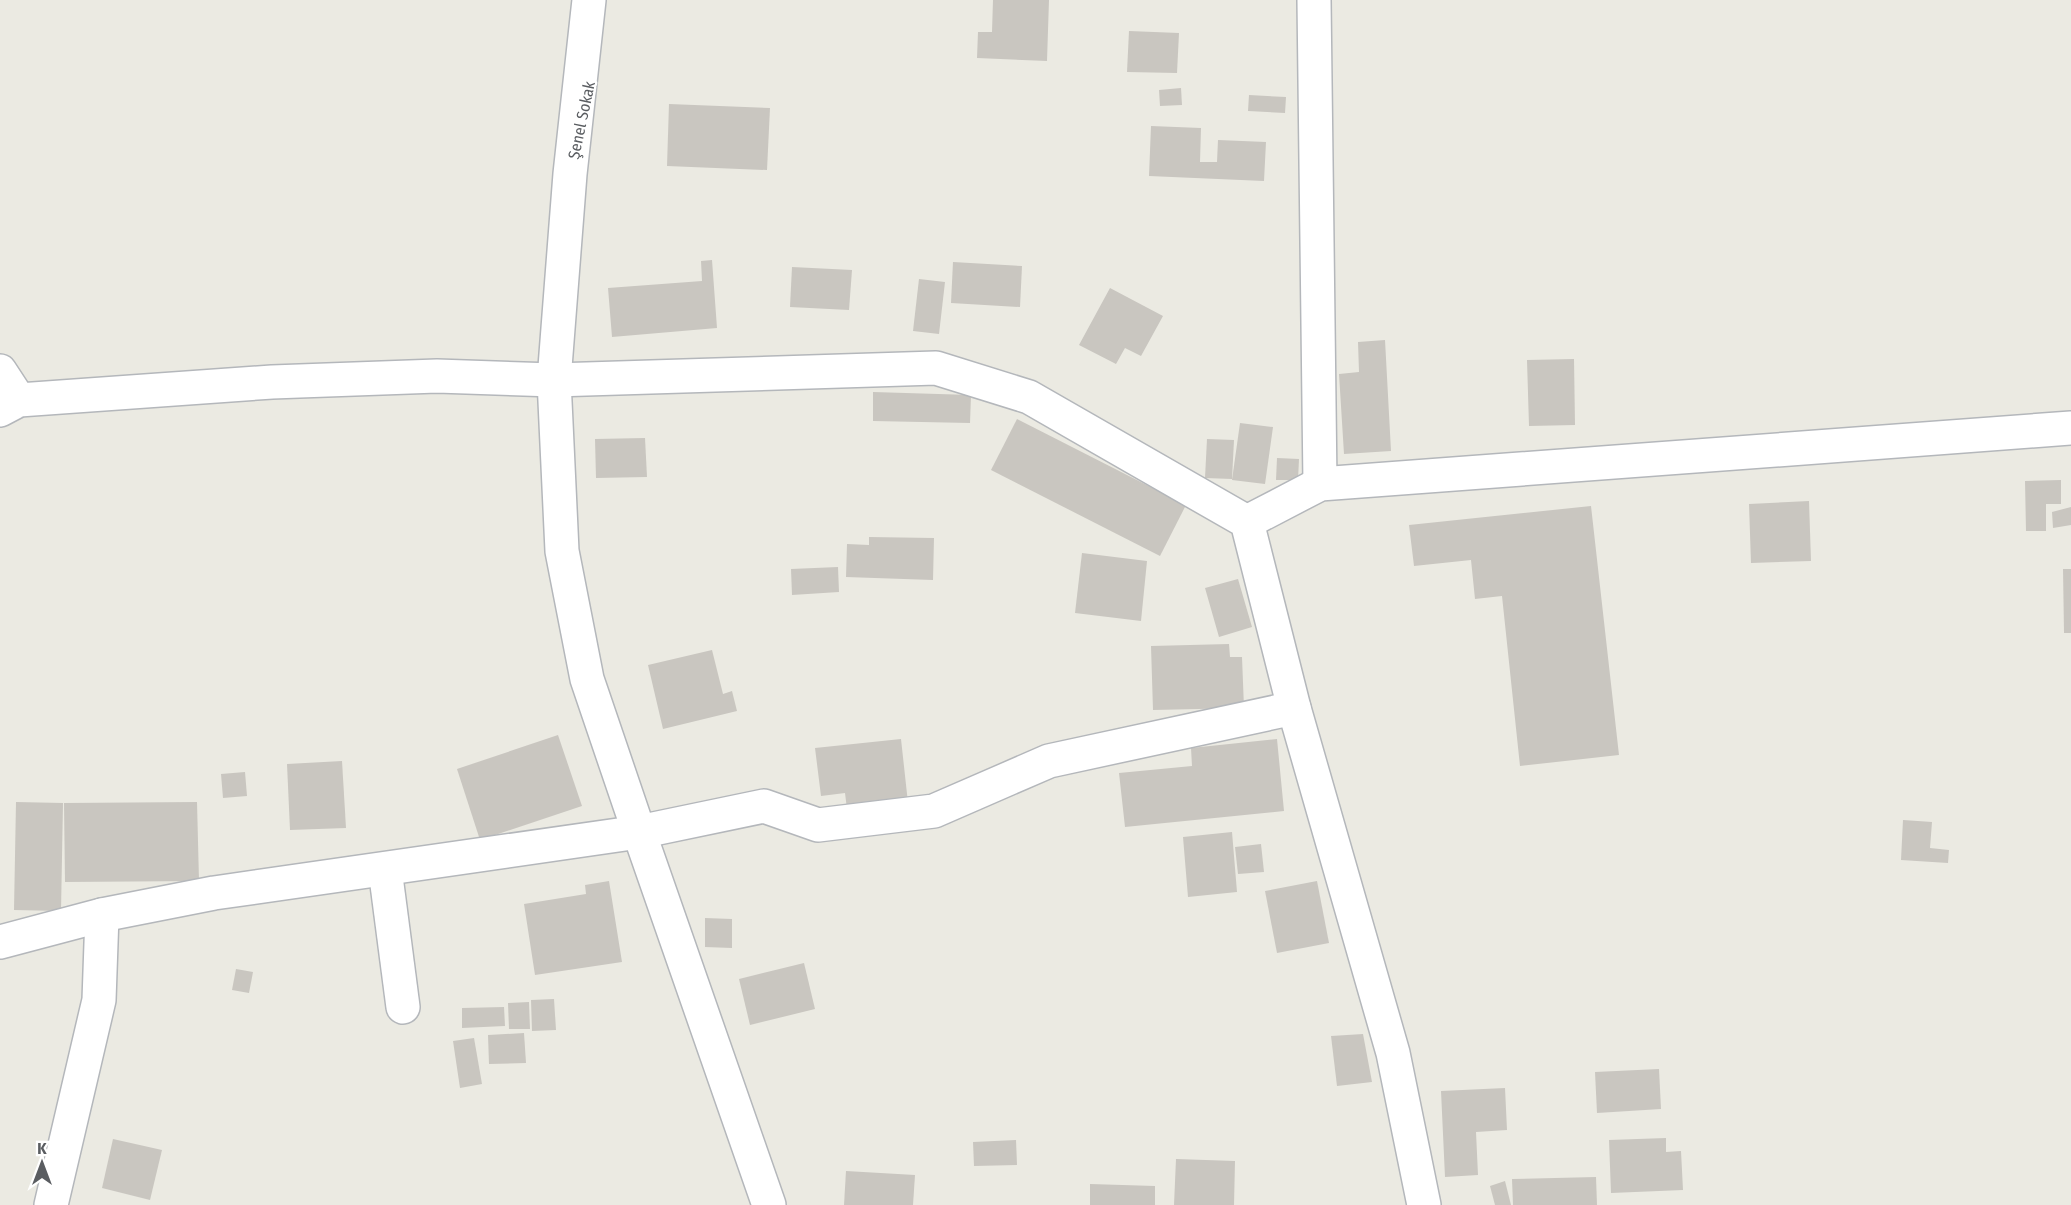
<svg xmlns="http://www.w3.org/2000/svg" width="2071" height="1205" viewBox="0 0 2071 1205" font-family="'Fira Sans Condensed',sans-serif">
<rect width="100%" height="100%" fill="#ebeae2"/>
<g fill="#c9c6c0">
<path d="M 993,0 L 1049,0 L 1047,61 L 977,58 L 978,32 L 992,32 Z"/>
<path d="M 1129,31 L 1179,33 L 1177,73 L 1127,72 Z"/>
<path d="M 1181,88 L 1182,105 L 1160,106 L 1159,90 Z"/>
<path d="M 1249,95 L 1286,97 L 1285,113 L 1248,111 Z"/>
<path d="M 669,104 L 770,108 L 767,170 L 667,166 Z"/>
<path d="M 1151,126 L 1201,128 L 1200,162 L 1217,162 L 1218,140 L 1266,142 L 1264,181 L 1149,176 Z"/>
<path d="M 712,260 L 717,328 L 612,337 L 608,288 L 702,281 L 701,261 Z"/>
<path d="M 953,262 L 1022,266 L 1020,307 L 951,303 Z"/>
<path d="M 792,267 L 852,270 L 849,310 L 790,307 Z"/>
<path d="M 919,279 L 945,282 L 939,334 L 913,331 Z"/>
<path d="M 1110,288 L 1163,316 L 1141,356 L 1125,348 L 1116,364 L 1079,345 Z"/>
<path d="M 1385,340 L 1391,451 L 1344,454 L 1339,374 L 1359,372 L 1358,342 Z"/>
<path d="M 1574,359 L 1575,425 L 1529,426 L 1527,360 Z"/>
<path d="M 873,392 L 971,395 L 970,423 L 873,421 Z"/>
<path d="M 1017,419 L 1186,505 L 1160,556 L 991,470 Z"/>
<path d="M 1240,423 L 1273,427 L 1265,484 L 1232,480 Z"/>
<path d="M 645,438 L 647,477 L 596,478 L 595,439 Z"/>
<path d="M 1207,439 L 1234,440 L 1232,479 L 1205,478 Z"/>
<path d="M 1277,458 L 1299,459 L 1298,480 L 1276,480 Z"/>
<path d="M 2061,480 L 2061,504 L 2046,504 L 2046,531 L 2026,531 L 2025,481 Z"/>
<path d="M 1809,501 L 1811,561 L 1751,563 L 1749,504 Z"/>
<path d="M 1591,506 L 1619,755 L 1520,766 L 1502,596 L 1475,599 L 1471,560 L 1414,566 L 1409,525 Z"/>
<path d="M 2071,507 L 2071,525 L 2053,528 L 2052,512 Z"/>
<path d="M 869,537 L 934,538 L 933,580 L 846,577 L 847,544 L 869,545 Z"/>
<path d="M 1082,553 L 1147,561 L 1141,621 L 1075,613 Z"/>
<path d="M 838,567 L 839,592 L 792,595 L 791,569 Z"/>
<path d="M 2063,569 L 2071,569 L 2071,633 L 2064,633 Z"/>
<path d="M 1238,579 L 1252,627 L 1219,637 L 1205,588 Z"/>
<path d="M 1229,644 L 1230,657 L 1242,657 L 1244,708 L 1153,710 L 1151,646 Z"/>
<path d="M 712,650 L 723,694 L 732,691 L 737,711 L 663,729 L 648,665 Z"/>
<path d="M 558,735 L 582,806 L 480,840 L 457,769 Z"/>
<path d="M 901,739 L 908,803 L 847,809 L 845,793 L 821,796 L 815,748 Z"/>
<path d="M 1277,739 L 1284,811 L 1125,827 L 1119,773 L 1192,766 L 1191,748 Z"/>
<path d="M 342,761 L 346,828 L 290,830 L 287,764 Z"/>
<path d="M 245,772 L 247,796 L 223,798 L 221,774 Z"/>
<path d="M 16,802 L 63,803 L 61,911 L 14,910 Z"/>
<path d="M 197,802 L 199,881 L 65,882 L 64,803 Z"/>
<path d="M 1903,820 L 1932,822 L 1930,848 L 1949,850 L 1948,863 L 1901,860 Z"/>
<path d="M 1232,832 L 1237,892 L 1188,897 L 1183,837 Z"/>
<path d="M 1261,844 L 1264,872 L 1238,874 L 1235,847 Z"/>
<path d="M 609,881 L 622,962 L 535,975 L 524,904 L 586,894 L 585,885 Z"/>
<path d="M 1317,881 L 1329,943 L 1277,953 L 1265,891 Z"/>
<path d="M 705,918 L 732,919 L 732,948 L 705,947 Z"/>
<path d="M 804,963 L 815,1009 L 750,1025 L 739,979 Z"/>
<path d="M 236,969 L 253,972 L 249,993 L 232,990 Z"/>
<path d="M 554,999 L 556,1030 L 532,1031 L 531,1000 Z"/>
<path d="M 529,1002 L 530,1029 L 509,1029 L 508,1003 Z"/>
<path d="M 504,1007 L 505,1026 L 462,1028 L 462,1008 Z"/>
<path d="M 524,1033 L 526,1063 L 489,1064 L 488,1035 Z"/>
<path d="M 1363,1034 L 1372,1082 L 1337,1086 L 1331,1036 Z"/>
<path d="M 474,1038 L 482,1084 L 460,1088 L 453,1041 Z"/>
<path d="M 1659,1069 L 1661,1109 L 1597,1113 L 1595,1072 Z"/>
<path d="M 1505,1088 L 1507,1130 L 1476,1132 L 1478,1175 L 1445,1177 L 1441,1091 Z"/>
<path d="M 1666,1138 L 1666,1152 L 1681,1151 L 1683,1190 L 1611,1193 L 1609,1140 Z"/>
<path d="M 113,1139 L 162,1150 L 150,1200 L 102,1188 Z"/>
<path d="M 1016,1140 L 1017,1165 L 974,1166 L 973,1142 Z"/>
<path d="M 1176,1159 L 1235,1161 L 1234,1205 L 1174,1205 Z"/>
<path d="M 846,1171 L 915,1175 L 913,1205 L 844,1205 Z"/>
<path d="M 1596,1177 L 1597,1205 L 1513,1205 L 1512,1179 Z"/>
<path d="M 1505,1181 L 1511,1205 L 1495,1205 L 1490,1186 Z"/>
<path d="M 1090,1184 L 1155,1186 L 1155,1205 L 1090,1205 Z"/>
</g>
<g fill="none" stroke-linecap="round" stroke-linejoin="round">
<defs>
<g id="minor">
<path d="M 589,0 L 570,174 L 554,380 L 562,551 L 587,679 L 639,832 L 769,1205"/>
<path d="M 1314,0 L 1320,484"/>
<path d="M 0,371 L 19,400"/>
<path d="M 0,410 L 19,400 L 272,382 L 437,376 L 554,380 L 936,368 L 1029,397 L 1247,522 L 1294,708 L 1393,1053 L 1424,1205"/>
<path d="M 1247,522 L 1320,484 L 2071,428"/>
<path d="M 385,869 L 403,1007"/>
<path d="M 0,942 L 102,915 L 214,893 L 639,832 L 764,806 L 818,825 L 934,811 L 1049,761 L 1294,708"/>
<path d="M 51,1205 L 99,1000 L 102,915"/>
</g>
</defs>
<use href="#minor" stroke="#b4b7bb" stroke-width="36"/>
<use href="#minor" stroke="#fff" stroke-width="33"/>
</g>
<g text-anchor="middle" stroke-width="4.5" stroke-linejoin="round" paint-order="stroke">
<g font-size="16" fill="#5a5d61" stroke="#fff">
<text transform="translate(581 120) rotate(-78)" y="6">Şenel Sokak</text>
</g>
</g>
<g transform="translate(42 1163)" stroke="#ffffff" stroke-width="4.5" paint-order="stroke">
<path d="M0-4.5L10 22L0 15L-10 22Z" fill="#5a5d61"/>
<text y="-9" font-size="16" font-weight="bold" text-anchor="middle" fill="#5a5d61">K</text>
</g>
</svg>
